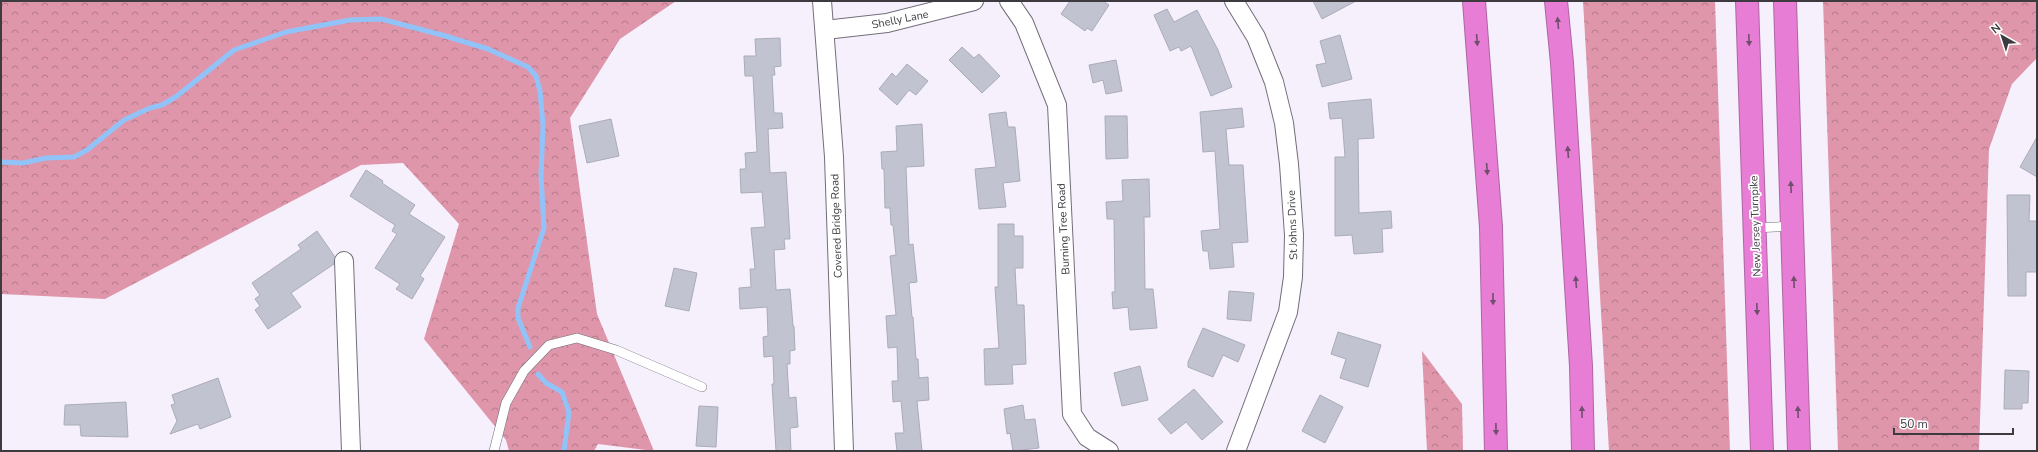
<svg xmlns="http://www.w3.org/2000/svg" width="2038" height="452" viewBox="0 0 2038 452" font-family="'Nunito Sans',sans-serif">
<defs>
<pattern id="forest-crowns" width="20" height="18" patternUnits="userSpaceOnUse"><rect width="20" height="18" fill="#df96aa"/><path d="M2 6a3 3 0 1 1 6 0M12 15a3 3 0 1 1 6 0" fill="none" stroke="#b67c8c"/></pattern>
</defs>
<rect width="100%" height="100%" fill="#f6f0fd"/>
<g fill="url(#forest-crowns)">
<path d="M 1,1 L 676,1 L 620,39 L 570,118 L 597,314 L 654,451 L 598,444 L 594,451 L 509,451 L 506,440 L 424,339 L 459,224 L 403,163 L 361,165 L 105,299 L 1,294 Z"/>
<path d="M 1583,1 L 1715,1 L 1730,451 L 1609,451 Z"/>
<path d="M 1823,1 L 2037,1 L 2037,58 L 2012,84 L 1989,149 L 1979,451 L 1838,451 Z"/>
<path d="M 1422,351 L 1462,404 L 1463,451 L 1427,451 Z"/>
</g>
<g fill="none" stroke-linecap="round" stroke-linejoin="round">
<g stroke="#92c3f8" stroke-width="5">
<path d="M 1,162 L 23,163 L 46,158 L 74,157 L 87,150 L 124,120 L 150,108 L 162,105 L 177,96 L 234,50 L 286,32 L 350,20 L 381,19 L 442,35 L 488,49 L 528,67 L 536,76 L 540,91 L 543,125 L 541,176 L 544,228 L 518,308 L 518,318 L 530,347"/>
<path d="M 538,374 L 546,383 L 562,392 L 569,412 L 564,451"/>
</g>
</g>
<g fill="#c1c3d0" stroke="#aaacb9">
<path d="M 1070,1 L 1103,1 L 1109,5 L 1092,31 L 1087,28 L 1085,31 L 1061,14 Z"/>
<path d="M 1313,1 L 1356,1 L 1322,19 Z"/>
<path d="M 1167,9 L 1174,22 L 1197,10 L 1218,50 L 1232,87 L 1211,96 L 1191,46 L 1181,51 L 1179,47 L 1170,51 L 1154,15 Z"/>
<path d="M 1340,35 L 1352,79 L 1322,87 L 1316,65 L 1326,63 L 1320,41 Z"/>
<path d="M 780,38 L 781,66 L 774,67 L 775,75 L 772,75 L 774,113 L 782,113 L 783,128 L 768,129 L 770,173 L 786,172 L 790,239 L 784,239 L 785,249 L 774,250 L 776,290 L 790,289 L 793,326 L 794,326 L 795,350 L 790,351 L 790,364 L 787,364 L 789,398 L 796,397 L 798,427 L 790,428 L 791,451 L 776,451 L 772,384 L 774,384 L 773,356 L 764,357 L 763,337 L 768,336 L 767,307 L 740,309 L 739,288 L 751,287 L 750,269 L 755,269 L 751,228 L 765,227 L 762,192 L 741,193 L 740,169 L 746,169 L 745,153 L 757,152 L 753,76 L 745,76 L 744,56 L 756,56 L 755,39 Z"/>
<path d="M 962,47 L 974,58 L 979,54 L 1000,76 L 982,93 L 949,60 Z"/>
<path d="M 1116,60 L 1122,91 L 1106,94 L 1103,80 L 1093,83 L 1089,65 Z"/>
<path d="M 907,64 L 928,81 L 916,95 L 909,90 L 897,105 L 879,89 L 892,73 L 896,77 Z"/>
<path d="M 1371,99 L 1374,138 L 1358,139 L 1359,213 L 1391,211 L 1392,228 L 1382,229 L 1383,252 L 1354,254 L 1352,235 L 1335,236 L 1335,157 L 1345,157 L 1342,118 L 1330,119 L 1328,103 Z"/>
<path d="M 1242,108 L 1244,127 L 1226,129 L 1229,165 L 1243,165 L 1248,242 L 1232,243 L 1234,267 L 1210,269 L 1208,251 L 1203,251 L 1201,231 L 1220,229 L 1215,151 L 1203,152 L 1200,112 Z"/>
<path d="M 1006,112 L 1008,127 L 1015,127 L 1020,181 L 1003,183 L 1006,207 L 979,209 L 975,169 L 996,167 L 989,114 Z"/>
<path d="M 1105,116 L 1127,116 L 1128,158 L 1106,159 Z"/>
<path d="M 611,119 L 619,156 L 587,163 L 579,126 Z"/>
<path d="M 922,124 L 924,166 L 906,167 L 909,245 L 913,244 L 917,282 L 909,283 L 912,317 L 913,317 L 916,359 L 918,359 L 919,378 L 928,377 L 929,400 L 917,401 L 922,451 L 897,451 L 895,433 L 904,433 L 901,401 L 893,402 L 892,381 L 898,381 L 897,347 L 888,348 L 886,316 L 896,315 L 890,256 L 896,255 L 893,225 L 891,225 L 890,208 L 885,208 L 884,169 L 882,169 L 881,152 L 897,151 L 896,126 Z"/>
<path d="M 2037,137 L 2037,177 L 2020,167 Z"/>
<path d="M 366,170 L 383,181 L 382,183 L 415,205 L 409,214 L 445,237 L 420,276 L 424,279 L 412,299 L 396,289 L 400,284 L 375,268 L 397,234 L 392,231 L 395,225 L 350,196 Z"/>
<path d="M 1149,179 L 1150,217 L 1144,217 L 1145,289 L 1153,289 L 1157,328 L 1130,330 L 1128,307 L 1113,309 L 1112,292 L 1115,292 L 1114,219 L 1107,219 L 1106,202 L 1123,201 L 1122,180 Z"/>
<path d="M 2007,195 L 2030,195 L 2029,221 L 2037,221 L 2037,272 L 2026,272 L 2026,296 L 2008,296 Z"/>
<path d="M 998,224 L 1014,224 L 1014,236 L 1023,236 L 1023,268 L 1015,268 L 1017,305 L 1024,305 L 1026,364 L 1012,365 L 1013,384 L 985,385 L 984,349 L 999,348 L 995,287 L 998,287 Z"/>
<path d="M 317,231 L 335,257 L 334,264 L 291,293 L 301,307 L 268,329 L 255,310 L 260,306 L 255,299 L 260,295 L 252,283 L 301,249 L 298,245 Z"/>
<path d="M 674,268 L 697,273 L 689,311 L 665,306 Z"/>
<path d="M 1229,291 L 1254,293 L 1251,321 L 1227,319 Z"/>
<path d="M 1203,328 L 1245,345 L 1238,362 L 1223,355 L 1213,377 L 1188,367 L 1188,362 Z"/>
<path d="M 1338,332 L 1381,345 L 1368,387 L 1340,378 L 1346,359 L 1331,354 Z"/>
<path d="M 1140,366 L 1148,400 L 1122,406 L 1114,373 Z"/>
<path d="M 2005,370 L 2029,371 L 2028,403 L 2022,403 L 2022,409 L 2004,409 Z"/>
<path d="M 218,378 L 231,417 L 200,429 L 198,424 L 170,434 L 177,421 L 171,405 L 175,404 L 172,395 Z"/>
<path d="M 1194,389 L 1223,422 L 1202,440 L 1186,422 L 1171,434 L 1158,419 Z"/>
<path d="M 1320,395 L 1343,407 L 1325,443 L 1302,431 Z"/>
<path d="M 126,402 L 128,437 L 81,436 L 80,425 L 64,425 L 65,405 Z"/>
<path d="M 1023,405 L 1025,420 L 1035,419 L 1039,448 L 1013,451 L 1010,433 L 1007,434 L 1004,409 Z"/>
<path d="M 699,406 L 718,407 L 716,447 L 696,446 Z"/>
</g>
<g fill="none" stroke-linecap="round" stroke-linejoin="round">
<defs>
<g id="lane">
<path d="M 1755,228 L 1792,226"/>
<path d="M 494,451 L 506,403 L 524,371 L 549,345 L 577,338 L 616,350 L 702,387"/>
</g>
<g id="street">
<path d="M 822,1 L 834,157 L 844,451"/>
<path d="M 1009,1 L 1024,23 L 1057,105 L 1072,414 L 1087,437 L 1109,451"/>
<path d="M 1234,1 L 1256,37 L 1274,82 L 1284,123 L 1289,164 L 1294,235 L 1293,277 L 1288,312 L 1236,451"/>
<path d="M 825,30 L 887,23 L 974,1"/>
<path d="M 344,261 L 351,451"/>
</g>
<g id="highway">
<path d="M 1474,1 L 1491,227 L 1496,451"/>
<path d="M 1556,1 L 1562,63 L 1581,366 L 1583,451"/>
<path d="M 1747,1 L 1762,451"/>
<path d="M 1785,1 L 1799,451"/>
</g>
</defs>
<use href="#lane" stroke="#736e79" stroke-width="10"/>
<use href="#street" stroke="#736e79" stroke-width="20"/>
<use href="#highway" stroke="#ac66a2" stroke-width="24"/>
<use href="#lane" stroke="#fff" stroke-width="9"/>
<use href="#street" stroke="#fff" stroke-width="18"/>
<use href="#highway" stroke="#e87dd6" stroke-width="22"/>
</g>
<defs><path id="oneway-solid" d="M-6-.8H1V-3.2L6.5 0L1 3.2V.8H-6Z"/></defs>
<g fill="#704f6d">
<use href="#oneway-solid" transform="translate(1558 23) rotate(-95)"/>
<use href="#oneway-solid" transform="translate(1477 40) rotate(86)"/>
<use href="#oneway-solid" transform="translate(1749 40) rotate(88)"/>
<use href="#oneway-solid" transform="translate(1568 152) rotate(-94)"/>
<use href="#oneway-solid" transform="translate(1487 169) rotate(86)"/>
<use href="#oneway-solid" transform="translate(1791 187) rotate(-92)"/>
<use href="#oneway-solid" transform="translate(1576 282) rotate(-94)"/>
<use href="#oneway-solid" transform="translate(1794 282) rotate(-92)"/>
<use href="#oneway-solid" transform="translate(1493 299) rotate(89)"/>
<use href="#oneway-solid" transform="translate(1757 309) rotate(88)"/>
<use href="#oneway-solid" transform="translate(1582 412) rotate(-91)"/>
<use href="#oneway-solid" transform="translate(1798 412) rotate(-92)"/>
<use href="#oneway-solid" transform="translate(1496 429) rotate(89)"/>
</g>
<g text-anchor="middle" stroke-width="3.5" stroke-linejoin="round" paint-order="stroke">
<g font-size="11" fill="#3d3b40" stroke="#fff">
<text transform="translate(900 19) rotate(-11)" y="4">Shelly Lane</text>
<text transform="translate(1292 225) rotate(-92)" y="4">St Johns Drive</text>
<text transform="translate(836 226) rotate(-92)" y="4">Covered Bridge Road</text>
<text transform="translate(1755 226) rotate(-92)" y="4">New Jersey Turnpike</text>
<text transform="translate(1063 229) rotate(-93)" y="4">Burning Tree Road</text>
</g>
</g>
<rect width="2038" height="452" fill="none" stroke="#3d3b40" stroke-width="4"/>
<g transform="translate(2002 36) rotate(321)" stroke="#ffffff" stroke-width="3" paint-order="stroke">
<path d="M0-3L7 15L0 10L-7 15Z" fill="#3d3b40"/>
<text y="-6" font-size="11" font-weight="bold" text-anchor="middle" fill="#3d3b40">N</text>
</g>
<path d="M1894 428v6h119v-6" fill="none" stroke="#3d3b40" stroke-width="2"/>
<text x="1900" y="428" font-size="12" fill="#3d3b40" stroke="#ffffff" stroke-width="3" paint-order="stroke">50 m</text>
</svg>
